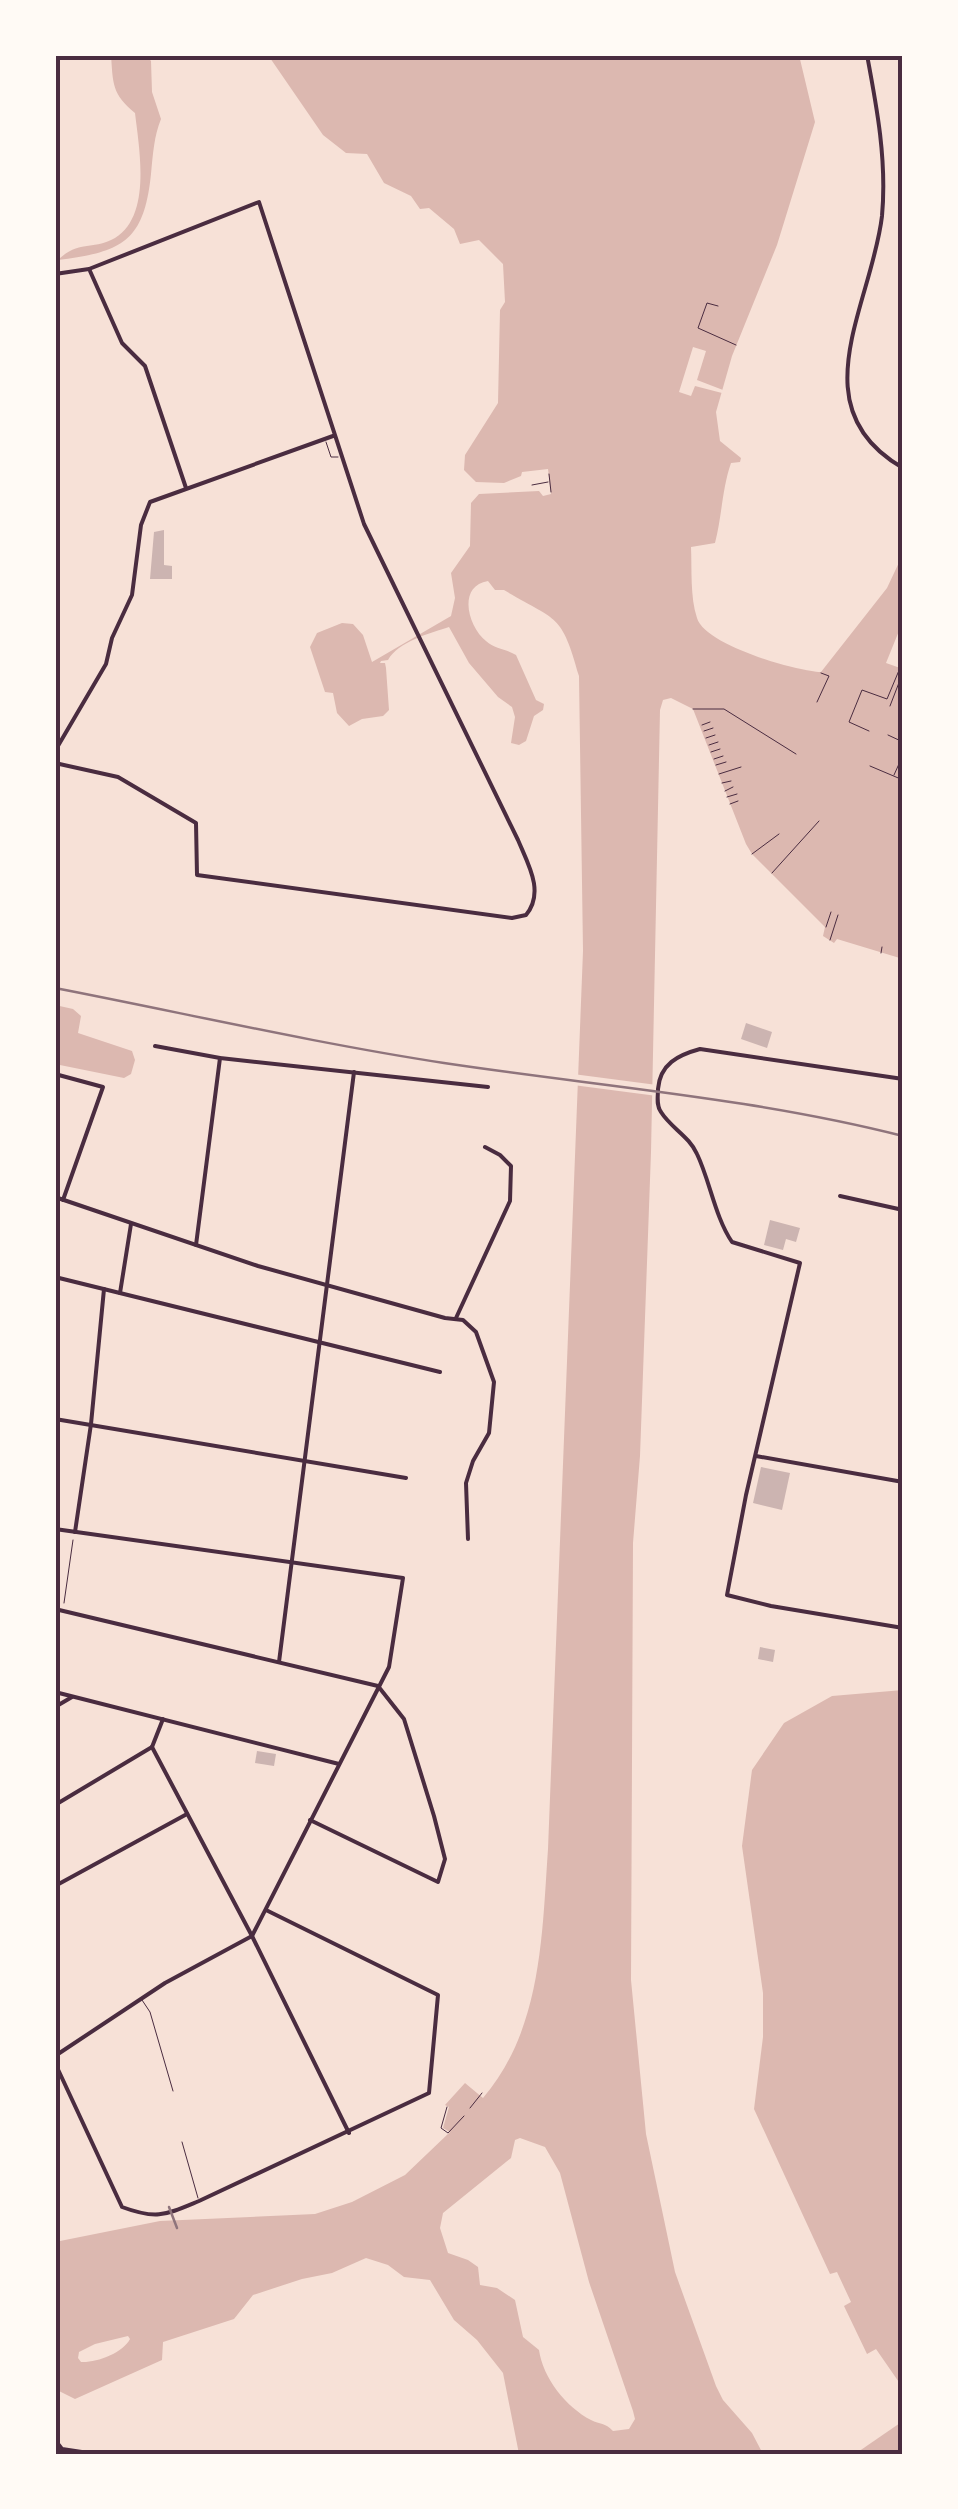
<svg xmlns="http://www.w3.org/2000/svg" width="958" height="2509" viewBox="0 0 958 2509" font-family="'Open Sans',sans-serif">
<rect width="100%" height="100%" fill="#f7e1d7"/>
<g fill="#dcb8b0" fill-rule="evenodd">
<path d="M 111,55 L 146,55 L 151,61 L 152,92 L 161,119 C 154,136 153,154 151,174 C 144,242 122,252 58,260 C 78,240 95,250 115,238 C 152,215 139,148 135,113 C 112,94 113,84 111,55 Z"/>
<path d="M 268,55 L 799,55 L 815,122 L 777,245 L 732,356 L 716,412 L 720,441 L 741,458 L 740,462 L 731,463 C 722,489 722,516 715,543 L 691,547 C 692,569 690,597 697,618 C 705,645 795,671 821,672 L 887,588 L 903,554 L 903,621 L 886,663 L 903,669 L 903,959 L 837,939 L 834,943 L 823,936 L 825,927 L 752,854 L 746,844 L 693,709 L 671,698 L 663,700 L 660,710 L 651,1152 L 640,1456 L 633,1543 L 631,1980 L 646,2134 L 675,2272 L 716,2386 L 723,2400 L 752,2433 L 763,2454 L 519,2454 L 503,2373 L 477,2340 L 454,2320 L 430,2280 L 404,2277 L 388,2265 L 366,2258 L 332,2273 L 302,2279 L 253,2295 L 234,2319 L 163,2342 L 162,2360 L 75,2399 L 55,2389 L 55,2242 L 160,2221 L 315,2214 L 352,2202 L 405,2175 L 450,2132 L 443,2128 L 449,2107 L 445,2105 L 465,2083 L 483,2098 C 542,2029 542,1935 548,1849 L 583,951 L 579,676 C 561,611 557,622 504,590 L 495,590 L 488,581 C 457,586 468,627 486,641 C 495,649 506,649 516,655 L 536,700 L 544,704 L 543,710 L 534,716 L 526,741 L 519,745 L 511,743 L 515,717 L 512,707 L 498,697 L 469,663 L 449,627 C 430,633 398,642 388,660 L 381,661 L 380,663 L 385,663 L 386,668 L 389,710 L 383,716 L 362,719 L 349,726 L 337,713 L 333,693 L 325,692 L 310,647 L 317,633 L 342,623 L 353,624 L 363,635 L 372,662 L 451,616 L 455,598 L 451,573 L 470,546 L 471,503 L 479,494 L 539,491 L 543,496 L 551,494 L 548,469 L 522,472 L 521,476 L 504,483 L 476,482 L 464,470 L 465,455 L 498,403 L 500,310 L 505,302 L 503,264 L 479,240 L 460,244 L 454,229 L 429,208 L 420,209 L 411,196 L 384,183 L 367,154 L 346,153 L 323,135 ZM 520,2138 L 545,2147 L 560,2173 L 589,2282 L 633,2411 L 635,2419 L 629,2429 L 613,2431 C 605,2422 600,2425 591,2420 C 566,2407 543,2378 539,2350 L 523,2337 L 515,2300 L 497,2288 L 480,2285 L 478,2267 L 468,2260 L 448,2253 L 440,2228 L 443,2213 L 511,2158 L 515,2140 ZM 128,2336 L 130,2339 C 123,2353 96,2363 81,2362 L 78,2358 L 79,2352 L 95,2344 Z"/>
<path d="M 55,1005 L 73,1009 L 81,1016 L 78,1033 L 132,1051 L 135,1060 L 131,1074 L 124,1078 L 55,1064 Z"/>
<path d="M 903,1690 L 903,2388 L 876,2349 L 867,2354 L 844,2306 L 851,2302 L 837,2272 L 830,2274 L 754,2109 L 763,2037 L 763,1993 L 742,1846 L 752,1770 L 784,1723 L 832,1696 Z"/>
<path d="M 903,2421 L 903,2454 L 855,2454 Z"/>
</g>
<g fill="#f7e1d7">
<path d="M 693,347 L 706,351 L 697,380 L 723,390 L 722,393 L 695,386 L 691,396 L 679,392 Z"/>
<path d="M 573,1074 L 657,1085 L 657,1096 L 573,1085 Z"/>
</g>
<g fill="#ccb4b1">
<path d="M 164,530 L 164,565 L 172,566 L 172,579 L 150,579 L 154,532 Z"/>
<path d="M 746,1023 L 772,1032 L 767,1048 L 741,1039 Z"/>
<path d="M 770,1220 L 800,1228 L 796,1242 L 786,1239 L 783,1250 L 764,1245 Z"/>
<path d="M 761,1467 L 790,1473 L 782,1510 L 753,1503 Z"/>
<path d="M 760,1647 L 775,1650 L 773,1662 L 758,1659 Z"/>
<path d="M 257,1751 L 276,1754 L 274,1766 L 255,1763 Z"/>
</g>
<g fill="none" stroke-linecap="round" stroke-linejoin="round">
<g stroke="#4a2c40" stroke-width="1">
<path d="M 718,306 L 707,303 L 698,328 L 736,345"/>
<path d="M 549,474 L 551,492"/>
<path d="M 532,485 L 548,482"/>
<path d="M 817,702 L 829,676 L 821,673"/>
<path d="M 890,706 L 900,680 L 903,681"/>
<path d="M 693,709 L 724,709 L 796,754"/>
<path d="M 702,725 L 710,722"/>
<path d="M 704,731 L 713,728"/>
<path d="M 869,731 L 849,722 L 862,690 L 887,699 L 900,668"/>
<path d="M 888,735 L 903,742"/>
<path d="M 706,738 L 715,735"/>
<path d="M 709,745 L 718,742"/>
<path d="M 711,752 L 720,749"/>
<path d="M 714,759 L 723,756"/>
<path d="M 716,765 L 726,762"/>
<path d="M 870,766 L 903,780"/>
<path d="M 719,774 L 741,767"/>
<path d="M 894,775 L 903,755"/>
<path d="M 722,783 L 731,781"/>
<path d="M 725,791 L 733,787"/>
<path d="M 727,797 L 737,794"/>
<path d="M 730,804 L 738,801"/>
<path d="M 752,854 L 779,834"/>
<path d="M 772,873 L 819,821"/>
<path d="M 826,927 L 831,912"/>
<path d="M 830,940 L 838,915"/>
<path d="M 881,953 L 882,947"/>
<path d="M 64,1603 L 73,1540"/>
<path d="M 447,2107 L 441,2128 L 448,2133 L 464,2116"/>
<path d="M 470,2108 L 482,2093"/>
</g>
<g stroke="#4a2c40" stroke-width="1">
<path d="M 326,442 L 331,457 L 338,457"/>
<path d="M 142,2000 L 150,2012 L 173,2091"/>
<path d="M 182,2142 L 198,2198"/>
</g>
<g stroke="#4a2c40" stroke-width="4">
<path d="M 90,271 L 122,343 L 145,366 L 186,488"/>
<path d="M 55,274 L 89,269 L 259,202 L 364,524 L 518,840 C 528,864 545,892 526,915 L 512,918 L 197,875 L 196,823 L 118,777 L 55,763"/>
<path d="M 55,751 L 106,664 L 112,638 L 132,595 L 141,525 L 150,502 L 333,436"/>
<path d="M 155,1046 L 220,1058 L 488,1087"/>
<path d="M 55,1074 L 103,1087 L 63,1200"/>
<path d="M 903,1079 L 700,1049 C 678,1055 660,1064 658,1089 C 658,1097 656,1105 661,1112 C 671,1128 689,1136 697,1154 C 710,1181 715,1217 732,1242 L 800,1263 L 746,1495 L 727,1595 L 771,1606 L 903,1628"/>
<path d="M 840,1196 L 903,1210"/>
<path d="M 55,1197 L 258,1266 L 445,1318 L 463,1320 L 476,1332 L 494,1382 L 489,1433 L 473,1461 L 466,1483 L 468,1539"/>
<path d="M 196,1245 L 220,1058"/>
<path d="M 55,1277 L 440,1372"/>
<path d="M 120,1293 L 131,1224"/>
<path d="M 456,1318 L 510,1201 L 511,1166 L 500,1155 L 485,1147"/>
<path d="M 55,1419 L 406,1478"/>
<path d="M 756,1456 L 903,1482"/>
<path d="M 55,1529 L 403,1578 L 389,1667 L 252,1936 L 165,1983 L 55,2056"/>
<path d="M 75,1532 L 91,1424 L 104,1289"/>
<path d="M 55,1609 L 378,1686"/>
<path d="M 279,1662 L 354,1072"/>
<path d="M 55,1692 L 339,1764"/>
<path d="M 55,1707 L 72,1697"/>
<path d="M 152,1747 L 252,1936 L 349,2133"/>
<path d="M 152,1747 L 163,1719"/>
<path d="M 55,1805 L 152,1747"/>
<path d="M 310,1820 L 438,1882 L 445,1859 L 434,1816 L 404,1719 L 378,1686"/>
<path d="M 55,1886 L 187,1814"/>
<path d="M 55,2063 L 122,2207 C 157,2220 165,2215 199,2201 L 429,2093 L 438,1995 L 266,1910"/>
<path d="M 55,2440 L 62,2449 L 95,2454"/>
</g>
<path stroke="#4a2c40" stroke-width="4" d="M 867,55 C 877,108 887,161 882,216 C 872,304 798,408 903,468"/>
<g stroke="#8f747c" stroke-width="2.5">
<path d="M 55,988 C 184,1013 314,1043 444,1063 C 597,1086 754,1098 903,1136"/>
<path d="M 169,2207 L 177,2228"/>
</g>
</g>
<rect width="958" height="2509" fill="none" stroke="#fffaf5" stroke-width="115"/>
<rect x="58" y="58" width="842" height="2394" fill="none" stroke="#4a2c40" stroke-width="4"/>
</svg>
